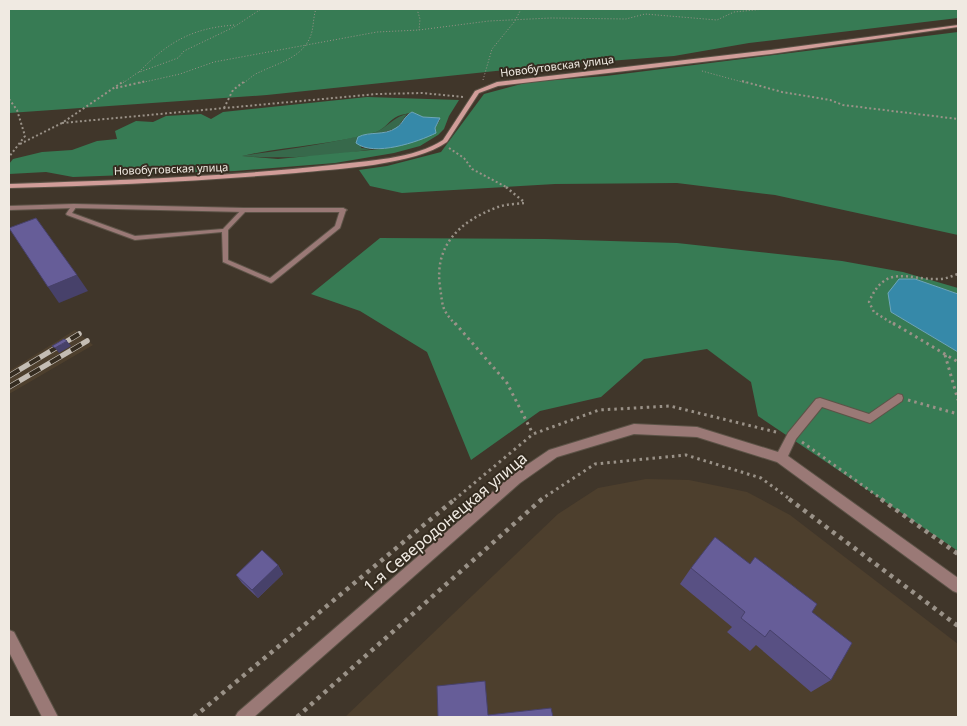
<svg xmlns="http://www.w3.org/2000/svg" width="967" height="726" viewBox="0 0 967 726" font-family="'Noto Sans',sans-serif">
<rect width="100%" height="100%" fill="#40362a"/>
<g fill="#4d3f2d">
<path d="M 75,330 L 93,345 L 9,394 L 9,371 Z"/>
<path d="M 646,479 L 689,480 L 747,492 L 790,515 L 958,644 L 958,717 L 345,717 L 558,514 L 598,488 Z"/>
</g>
<path fill="#37694b" d="M 407,114 L 397,128 L 378,134 L 365,134 L 361,148 L 372,149 C 328,157 284,159 239,156 C 284,150 330,144 375,132 C 388,128 391,118 407,114 Z"/>
<g fill="#377b54" fill-rule="evenodd">
<path d="M 9,9 L 958,9 L 958,18 L 749,43 L 674,56 L 543,66 L 267,95 L 9,113 Z"/>
<path d="M 958,32 L 958,235 L 775,195 L 677,183 L 555,184 L 402,193 L 370,186 L 359,170 L 387,166 L 441,152 L 484,94 L 529,82 L 606,76 Z"/>
<path d="M 367,97 L 459,100 L 449,116 L 444,129 L 438,135 L 420,146 L 394,153 L 335,163 L 235,171 L 73,177 L 46,172 L 9,174 L 9,164 L 13,159 L 42,152 L 72,150 L 97,141 L 117,139 L 115,131 L 136,121 L 153,122 L 166,116 L 201,114 L 211,119 L 223,112 ZM 412,112 L 423,117 L 440,120 L 435,128 L 398,146 L 381,149 L 278,159 L 242,156 C 286,146 332,145 376,132 C 385,129 389,120 398,116 C 403,114 408,114 412,112 Z"/>
<path d="M 380,238 L 545,239 L 677,243 L 842,261 L 903,272 L 958,288 L 958,294 L 915,279 L 891,312 L 958,352 L 958,551 L 758,416 L 751,382 L 707,349 L 644,359 L 601,397 L 540,411 L 471,460 L 427,352 L 360,311 L 311,294 Z"/>
</g>
<g fill="#3689a9" stroke="#6ea6ba">
<path d="M 412,112 L 423,117 L 440,118 L 435,128 L 436,133 C 418,142 374,157 356,143 L 358,137 C 370,131 384,136 396,128 C 403,124 404,116 412,112 Z"/>
<path d="M 899,279 L 915,279 L 958,294 L 958,352 L 891,312 L 888,293 Z"/>
</g>
<g fill="none" stroke-linecap="round" stroke-linejoin="round">
<defs>
<path id="lane" d="M 74,204 L 77,206 L 72,213 L 135,236 L 223,229 L 242,209 L 246,209 L 246,211 L 228,230 L 228,260 L 270,278 L 335,226 L 340,210 L 343,208 L 346,210 L 340,228 L 273,282 L 271,283 L 223,262 L 222,232 L 135,240 L 67,215 L 66,214 L 72,205 Z"/>
<g id="street">
<path d="M 74,204 L 244,208 L 343,208 L 347,210 L 343,212 L 244,212 L 74,208 L 9,210 L 9,206 Z"/>
<path d="M 898,394 L 902,395 L 903,398 L 902,401 L 870,423 L 822,407 L 796,439 L 788,456 L 958,578 L 958,593 L 953,591 L 777,462 L 697,437 L 634,434 L 557,457 L 520,483 L 254,717 L 235,717 L 238,712 L 512,475 L 549,450 L 634,424 L 697,427 L 778,452 L 788,433 L 816,399 L 820,398 L 869,414 Z"/>
<path d="M 9,630 L 14,632 L 58,717 L 42,717 L 9,652 Z"/>
</g>
<path id="secondary" d="M 958,25 L 958,27 L 771,54 L 498,86 L 479,93 L 447,142 C 416,165 336,169 296,173 C 201,181 105,186 9,188 L 9,184 C 117,180 225,177 332,165 C 365,161 415,159 443,140 L 475,91 L 497,82 L 771,50 Z"/>
</defs>
<use href="#lane" stroke="#5c5347" stroke-width="2"/>
<use href="#street" stroke="#5c5347" stroke-width="2"/>
<use href="#secondary" stroke="#5c5347" stroke-width="2"/>
<g stroke="#9a9288" stroke-width="1" stroke-dasharray="1 2" stroke-linecap="butt">
<path d="M 417,9 L 420,19 L 419,30"/>
<path d="M 702,71 L 746,83"/>
<path d="M 139,72 C 168,42 192,28 235,25"/>
<path d="M 483,80 L 492,49 L 515,21 L 521,9"/>
<path d="M 123,83 L 137,73 L 178,58 L 184,51 L 234,27 L 261,9"/>
<path d="M 140,83 L 180,74 L 214,62 L 377,32 L 419,30 L 489,21 L 551,18 L 626,19 L 645,14 L 717,20 L 734,12 L 765,9"/>
<path d="M 244,83 C 249,79 254,74 260,72 C 276,64 297,59 307,43 C 315,31 312,20 316,9"/>
</g>
<g stroke="#9a9288" stroke-width="2" stroke-dasharray="2 2.5" stroke-linecap="butt">
<path d="M 742,81 L 782,92 L 830,100 L 843,105 L 958,119"/>
<path d="M 116,88 L 146,81"/>
<path d="M 9,99 L 17,110 L 25,136 L 9,157"/>
<path d="M 224,108 L 233,90 L 245,81"/>
<path d="M 62,123 L 377,94 L 422,93 L 464,97"/>
<path d="M 20,144 L 62,123 L 124,81"/>
<path d="M 449,148 L 464,158 L 472,169 L 508,188"/>
</g>
<g stroke="#9a9288" stroke-width="2.5" stroke-dasharray="2 3" stroke-linecap="butt">
<path d="M 506,187 L 524,202"/>
<path d="M 456,325 C 441,309 443,307 440,287 C 434,245 460,221 498,207 C 506,204 517,204 525,203"/>
<path d="M 895,325 L 874,312 L 869,302 C 886,263 906,280 939,279 C 946,279 952,276 958,274"/>
</g>
<g stroke="#9a9288" stroke-width="3" stroke-dasharray="2.5 4" stroke-linecap="butt">
<path d="M 455,323 L 507,383 L 533,434"/>
<path d="M 893,323 L 958,362"/>
<path d="M 945,355 L 958,400"/>
<path d="M 908,400 L 958,414"/>
<path d="M 802,442 L 883,500"/>
<path d="M 454,500 L 533,434 L 599,410 L 670,406 L 780,433"/>
<path d="M 540,500 L 595,464 L 686,455 L 761,478 L 791,500"/>
</g>
<g stroke="#9a9288" stroke-width="4.5" stroke-dasharray="4 5" stroke-linecap="butt">
<path d="M 789,499 L 958,626"/>
<path d="M 881,499 L 958,554"/>
<path d="M 194,717 L 455,499"/>
<path d="M 297,717 L 542,499"/>
</g>
<use href="#lane" fill="#9a7976" fill-rule="evenodd"/>
<use href="#street" fill="#9a7976" fill-rule="evenodd"/>
<use href="#secondary" fill="#d19d99" fill-rule="evenodd"/>
<defs>
<g id="rail">
<path d="M 9,376 L 79,334"/>
<path d="M 9,387 L 87,341"/>
</g>
</defs>
<use href="#rail" stroke="#c4bdb4" stroke-width="5.5"/>
<use href="#rail" stroke="#352c20" stroke-width="4" stroke-dasharray="12" stroke-linecap="butt"/>
</g>
<g fill="#585083">
<path d="M 278,565 L 283,574 L 258,598 L 242,583 L 236,575 Z"/>
<path d="M 691,568 L 812,612 L 831,680 L 811,692 L 756,645 L 750,651 L 727,632 L 732,627 L 680,584 Z"/>
</g>
<g fill="#47416a">
<path d="M 77,275 L 88,291 L 59,303 L 48,287 Z"/>
<path d="M 67,341 L 71,346 L 59,353 L 55,348 Z"/>
<path d="M 278,565 L 283,574 L 258,598 L 252,590 Z"/>
</g>
<g fill="#665d98" stroke="#47416a">
<path d="M 36,218 L 77,275 L 48,287 L 9,228 Z"/>
<path d="M 64,339 L 67,341 L 55,348 L 52,346 Z"/>
<path d="M 715,537 L 750,564 L 755,557 L 817,604 L 812,612 L 852,643 L 831,680 L 770,630 L 765,637 L 741,618 L 745,612 L 691,568 Z"/>
<path d="M 262,550 L 278,565 L 252,590 L 236,575 Z"/>
<path d="M 485,681 L 488,715 L 551,708 L 553,717 L 438,717 L 437,686 Z"/>
</g>
<g text-anchor="middle" stroke-width="4" stroke-linejoin="round" paint-order="stroke">
<g font-size="11" fill="#f0eae2" stroke="#352c20">
<text transform="translate(557 66) rotate(-7)" y="4">Новобутовская улица</text>
<text transform="translate(171 169) rotate(-2)" y="4">Новобутовская улица</text>
</g>
<g font-size="16" fill="#f0eae2" stroke="#352c20">
<text transform="translate(445 522) rotate(-40)" y="6">1-я Северодонецкая улица</text>
</g>
</g>
<rect width="967" height="726" fill="none" stroke="#f0eae2" stroke-width="20"/>
</svg>
